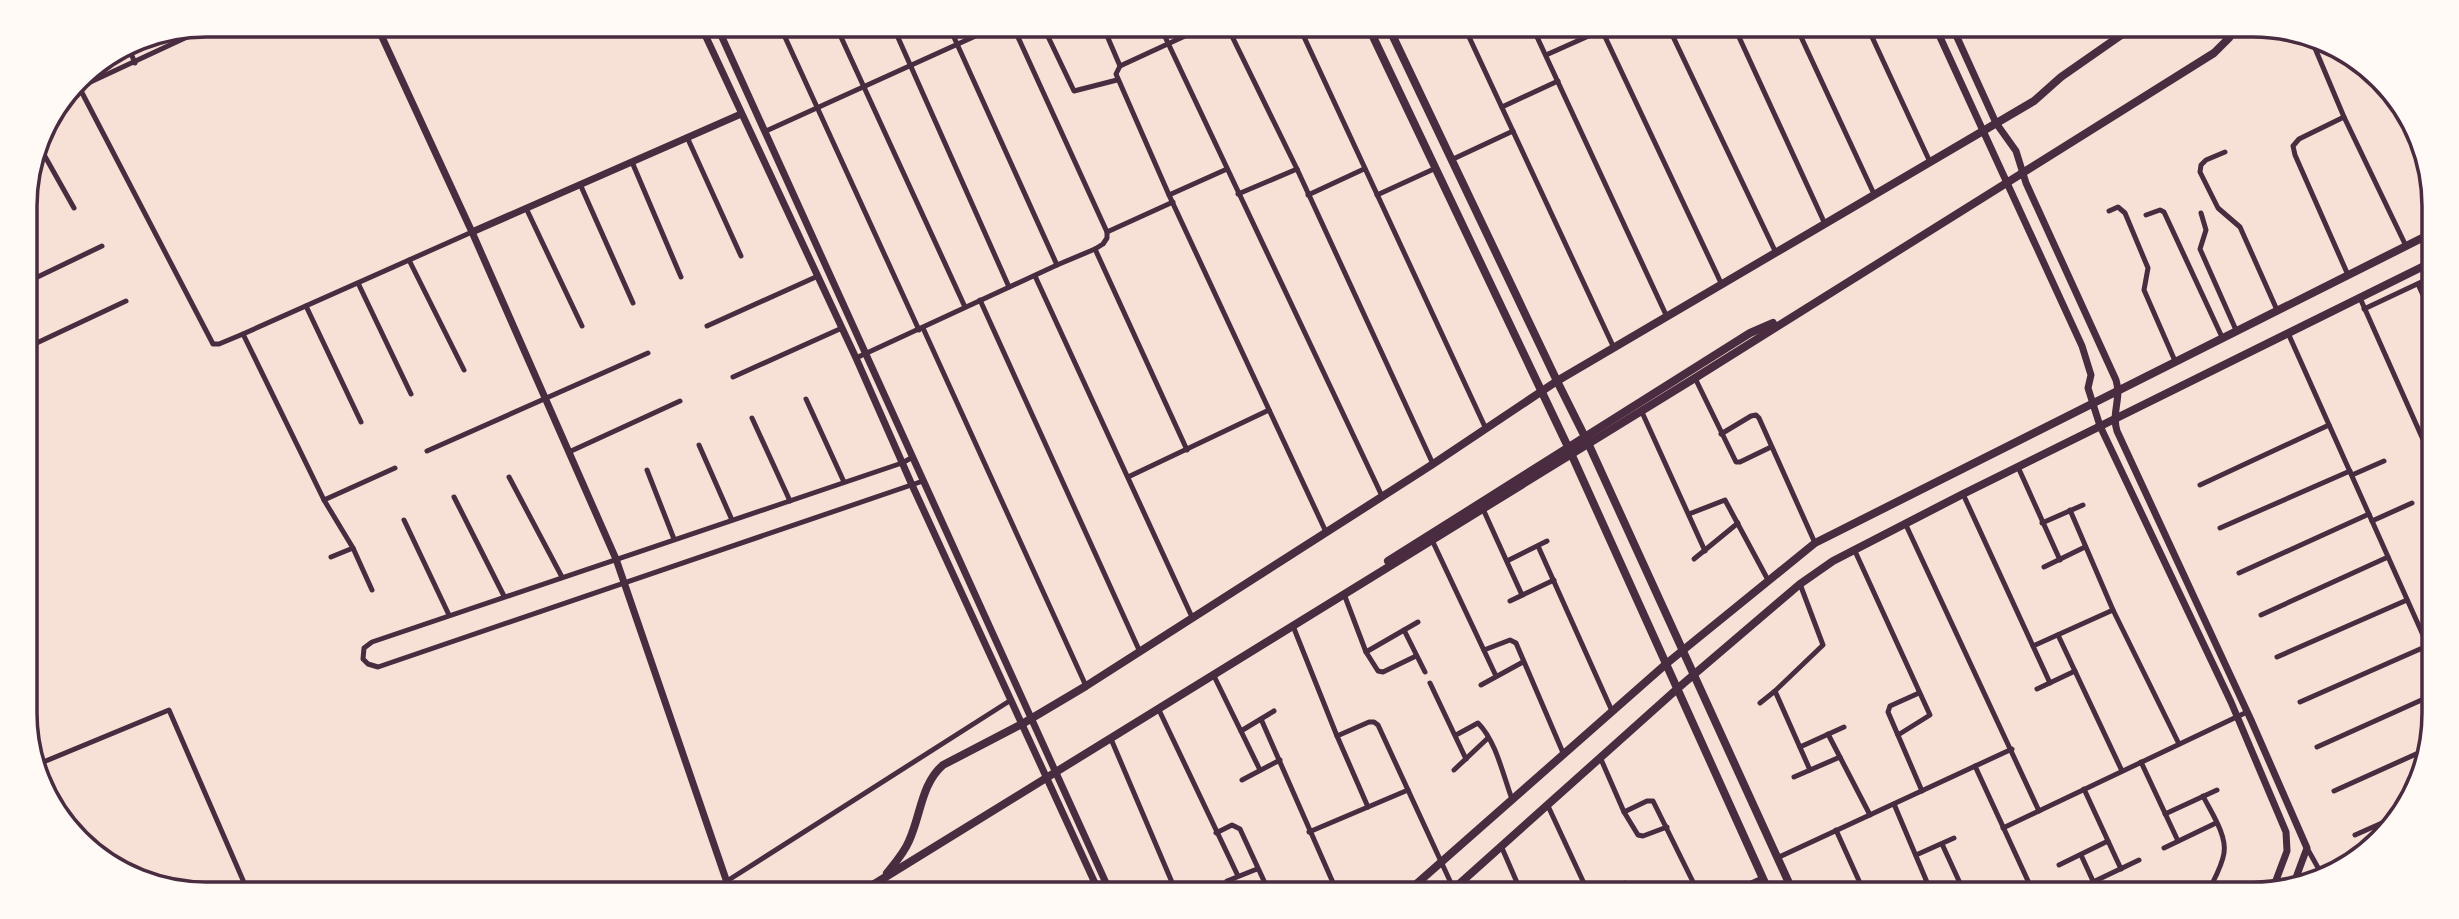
<svg xmlns="http://www.w3.org/2000/svg" width="2459" height="919" viewBox="0 0 2459 919" font-family="Karla,sans-serif">
<rect width="100%" height="100%" fill="#f7e1d7"/>
<g fill="none" stroke-linecap="round" stroke-linejoin="round">
<g stroke="#4a2c40" stroke-width="5">
<path d="M 779,24 L 919,330"/>
<path d="M 835,24 L 965,307"/>
<path d="M 892,24 L 1009,287"/>
<path d="M 948,24 L 1057,265"/>
<path d="M 1012,24 L 1107,232"/>
<path d="M 1042,24 L 1074,91 L 1117,80"/>
<path d="M 1102,24 L 1120,66"/>
<path d="M 1159,24 L 1382,496"/>
<path d="M 1211,24 L 1120,66 L 1116,74 L 1169,195 L 1326,532"/>
<path d="M 1226,24 L 1297,169 L 1433,464"/>
<path d="M 1298,24 L 1486,429"/>
<path d="M 1463,24 L 1614,348"/>
<path d="M 1531,24 L 1667,317"/>
<path d="M 1599,24 L 1722,285"/>
<path d="M 1667,24 L 1776,253"/>
<path d="M 1733,24 L 1825,224"/>
<path d="M 1795,24 L 1874,194"/>
<path d="M 1866,24 L 1930,162"/>
<path d="M 2309,34 L 2344,117 L 2406,246"/>
<path d="M 127,44 L 135,63"/>
<path d="M 1546,55 L 1602,30"/>
<path d="M 79,87 L 213,344 L 219,344 L 243,334 L 472,232"/>
<path d="M 69,92 L 215,24"/>
<path d="M 1502,107 L 1558,81"/>
<path d="M 2344,117 L 2299,139 L 2293,146 L 2295,155 L 2348,275"/>
<path d="M 766,131 L 1002,24"/>
<path d="M 687,137 L 741,256"/>
<path d="M 38,144 L 74,208"/>
<path d="M 2225,152 L 2206,160 L 2201,165 L 2200,172 L 2218,208 L 2240,227 L 2277,310"/>
<path d="M 1451,160 L 1513,131"/>
<path d="M 632,162 L 681,277"/>
<path d="M 580,184 L 633,303"/>
<path d="M 1238,194 L 1297,169"/>
<path d="M 1169,195 L 1227,169"/>
<path d="M 1308,195 L 1364,169"/>
<path d="M 1377,195 L 1436,168"/>
<path d="M 526,208 L 582,326"/>
<path d="M 2109,211 L 2118,207 L 2125,213 L 2148,268 L 2144,290 L 2175,361"/>
<path d="M 2201,213 L 2206,230 L 2200,249 L 2236,330"/>
<path d="M 2146,215 L 2160,210 L 2164,212 L 2222,337"/>
<path d="M 1095,249 L 1187,450"/>
<path d="M 409,260 L 464,370"/>
<path d="M 1035,276 L 1192,617"/>
<path d="M 25,283 L 102,246"/>
<path d="M 358,283 L 411,394"/>
<path d="M 2418,284 L 2431,313"/>
<path d="M 2360,298 L 2429,453"/>
<path d="M 980,300 L 1140,652"/>
<path d="M 306,306 L 361,422"/>
<path d="M 2364,309 L 2432,277"/>
<path d="M 707,326 L 818,276"/>
<path d="M 923,328 L 1086,686"/>
<path d="M 2288,333 L 2427,644"/>
<path d="M 243,334 L 324,500 L 353,548 L 372,590"/>
<path d="M 26,348 L 126,301"/>
<path d="M 856,358 L 1057,265 L 1095,249 L 1103,244 L 1107,238 L 1107,232 L 1173,202"/>
<path d="M 733,377 L 842,328"/>
<path d="M 1695,378 L 1736,462 L 1740,462 L 1771,447"/>
<path d="M 806,399 L 844,482"/>
<path d="M 1641,410 L 1705,551"/>
<path d="M 752,418 L 790,501"/>
<path d="M 1721,434 L 1751,416 L 1756,415 L 1759,418 L 1815,543"/>
<path d="M 699,445 L 732,520"/>
<path d="M 427,451 L 648,353"/>
<path d="M 569,452 L 680,401"/>
<path d="M 913,457 L 902,463 L 372,642 L 364,648 L 363,659 L 368,664 L 378,667 L 923,481"/>
<path d="M 2018,467 L 2060,560"/>
<path d="M 647,470 L 674,539"/>
<path d="M 2352,475 L 2384,461"/>
<path d="M 509,477 L 562,577"/>
<path d="M 1128,477 L 1269,410"/>
<path d="M 2200,485 L 2329,425"/>
<path d="M 1963,494 L 2050,683"/>
<path d="M 454,497 L 504,596"/>
<path d="M 324,500 L 395,468"/>
<path d="M 1483,509 L 1522,595"/>
<path d="M 2070,510 L 2113,610 L 2179,744"/>
<path d="M 1689,514 L 1725,500 L 1768,580"/>
<path d="M 404,520 L 449,615"/>
<path d="M 2372,521 L 2412,503"/>
<path d="M 1905,523 L 2039,811"/>
<path d="M 2042,523 L 2083,505"/>
<path d="M 2220,528 L 2350,471"/>
<path d="M 1432,540 L 1496,676"/>
<path d="M 1538,546 L 1612,711"/>
<path d="M 1854,549 L 1930,715 L 1898,735"/>
<path d="M 331,557 L 353,548"/>
<path d="M 1694,559 L 1738,523"/>
<path d="M 1507,561 L 1547,541"/>
<path d="M 2044,567 L 2085,547"/>
<path d="M 2239,573 L 2369,514"/>
<path d="M 1344,594 L 1366,652 L 1378,671 L 1383,672 L 1416,656"/>
<path d="M 1510,601 L 1554,580"/>
<path d="M 2261,615 L 2388,557"/>
<path d="M 1293,626 L 1337,736 L 1368,807"/>
<path d="M 1404,630 L 1425,672"/>
<path d="M 2058,635 L 2122,771"/>
<path d="M 2033,646 L 2113,610"/>
<path d="M 1484,650 L 1510,640 L 1516,643 L 1564,755"/>
<path d="M 1366,652 L 1418,622"/>
<path d="M 2277,657 L 2407,600"/>
<path d="M 1213,674 L 1260,770"/>
<path d="M 1430,683 L 1466,759"/>
<path d="M 1481,685 L 1523,662"/>
<path d="M 2037,689 L 2075,671"/>
<path d="M 1775,691 L 1810,770"/>
<path d="M 1919,693 L 1890,706 L 1888,712 L 1922,791"/>
<path d="M 2300,702 L 2427,646"/>
<path d="M 1760,703 L 1775,691 L 1823,645 L 1800,584"/>
<path d="M 1159,710 L 1238,876"/>
<path d="M 1261,719 L 1338,894"/>
<path d="M 1241,731 L 1274,711"/>
<path d="M 1828,734 L 1870,815"/>
<path d="M 1456,735 L 1478,723 C 1496,741 1503,775 1512,799"/>
<path d="M 1337,736 L 1369,722 L 1374,722 L 1378,725 L 1456,894"/>
<path d="M 1111,739 L 1177,894"/>
<path d="M 1800,747 L 1844,727"/>
<path d="M 2317,747 L 2426,698"/>
<path d="M 1600,757 L 1624,812 L 1638,835 L 1643,836 L 1667,827"/>
<path d="M 2141,762 L 2178,841"/>
<path d="M 36,765 L 169,710 L 249,894"/>
<path d="M 1975,766 L 2034,894"/>
<path d="M 1454,770 L 1488,738"/>
<path d="M 1794,777 L 1840,757"/>
<path d="M 1242,780 L 1280,760"/>
<path d="M 2084,789 L 2121,869"/>
<path d="M 2334,791 L 2425,750"/>
<path d="M 2203,796 C 2211,812 2227,835 2224,853 C 2222,867 2213,881 2207,894"/>
<path d="M 1894,804 L 1932,894"/>
<path d="M 1548,806 L 1589,894"/>
<path d="M 1624,812 L 1647,801 L 1653,801 L 1699,894"/>
<path d="M 2165,814 L 2217,790"/>
<path d="M 2003,828 L 2247,712"/>
<path d="M 1836,830 L 1865,894"/>
<path d="M 1309,832 L 1408,790"/>
<path d="M 1216,833 L 1232,825 L 1240,829 L 1270,894"/>
<path d="M 2355,835 L 2391,819"/>
<path d="M 1942,844 L 1965,894"/>
<path d="M 1502,848 L 1522,894"/>
<path d="M 2164,848 L 2216,823"/>
<path d="M 2307,848 L 2321,873"/>
<path d="M 1916,855 L 1954,838"/>
<path d="M 2081,855 L 2099,894"/>
<path d="M 1777,858 L 2012,749"/>
<path d="M 2059,865 L 2108,841"/>
<path d="M 727,881 L 1011,700"/>
<path d="M 1227,881 L 1257,869"/>
<path d="M 2093,882 L 2139,860"/>
<path d="M 1596,894 L 1625,883 L 1628,884 L 1634,894"/>
<path d="M 1727,894 L 1762,878"/>
<path d="M 1934,894 L 1959,883"/>
<path d="M 2194,894 L 2210,887"/>
</g>
<g stroke="#4a2c40" stroke-width="7">
<path d="M 376,24 L 472,232 L 616,559 L 731,894"/>
<path d="M 700,24 L 856,358 L 912,485 L 1100,894"/>
<path d="M 716,24 L 1111,894"/>
<path d="M 1934,24 L 2082,346 L 2091,375 L 2088,388 L 2100,426 L 2231,702 L 2286,832 L 2287,851 L 2272,891"/>
<path d="M 1951,24 L 1996,123 L 2016,151 L 2026,183 L 2116,380 C 2122,399 2111,412 2117,431 L 2251,720 L 2307,848 L 2294,883"/>
<path d="M 472,232 L 741,114"/>
</g>
<g stroke="#4a2c40" stroke-width="8">
<path d="M 1367,24 L 1569,449 L 1770,894"/>
<path d="M 1387,24 L 1557,381 L 1588,443 L 1794,894"/>
<path d="M 1388,561 L 1750,333 L 1773,323"/>
<path d="M 887,873 C 895,863 904,853 909,841 C 921,815 921,784 943,765 L 1022,724 L 1086,686 L 1433,464 L 1557,381 L 2034,101 L 2061,77 L 2137,24"/>
<path d="M 858,894 L 1695,378 L 2214,53 L 2229,38 L 2237,24"/>
<path d="M 1405,894 L 1666,664 L 1815,543 L 2432,233"/>
<path d="M 1448,894 L 1677,689 L 1800,584 L 1833,561 L 1963,494 L 2432,262"/>
</g>
</g>
<path d="M0 0H2459V919H0ZM206 37H2253A169 169 0 0 1 2422 206V713A169 169 0 0 1 2253 882H206A169 169 0 0 1 37 713V206A169 169 0 0 1 206 37Z" fill="#fffaf5" fill-rule="evenodd"/>
<path fill="none" stroke="#4a2c40" stroke-width="3.5" d="M206 37H2253A169 169 0 0 1 2422 206V713A169 169 0 0 1 2253 882H206A169 169 0 0 1 37 713V206A169 169 0 0 1 206 37Z"/>
</svg>
